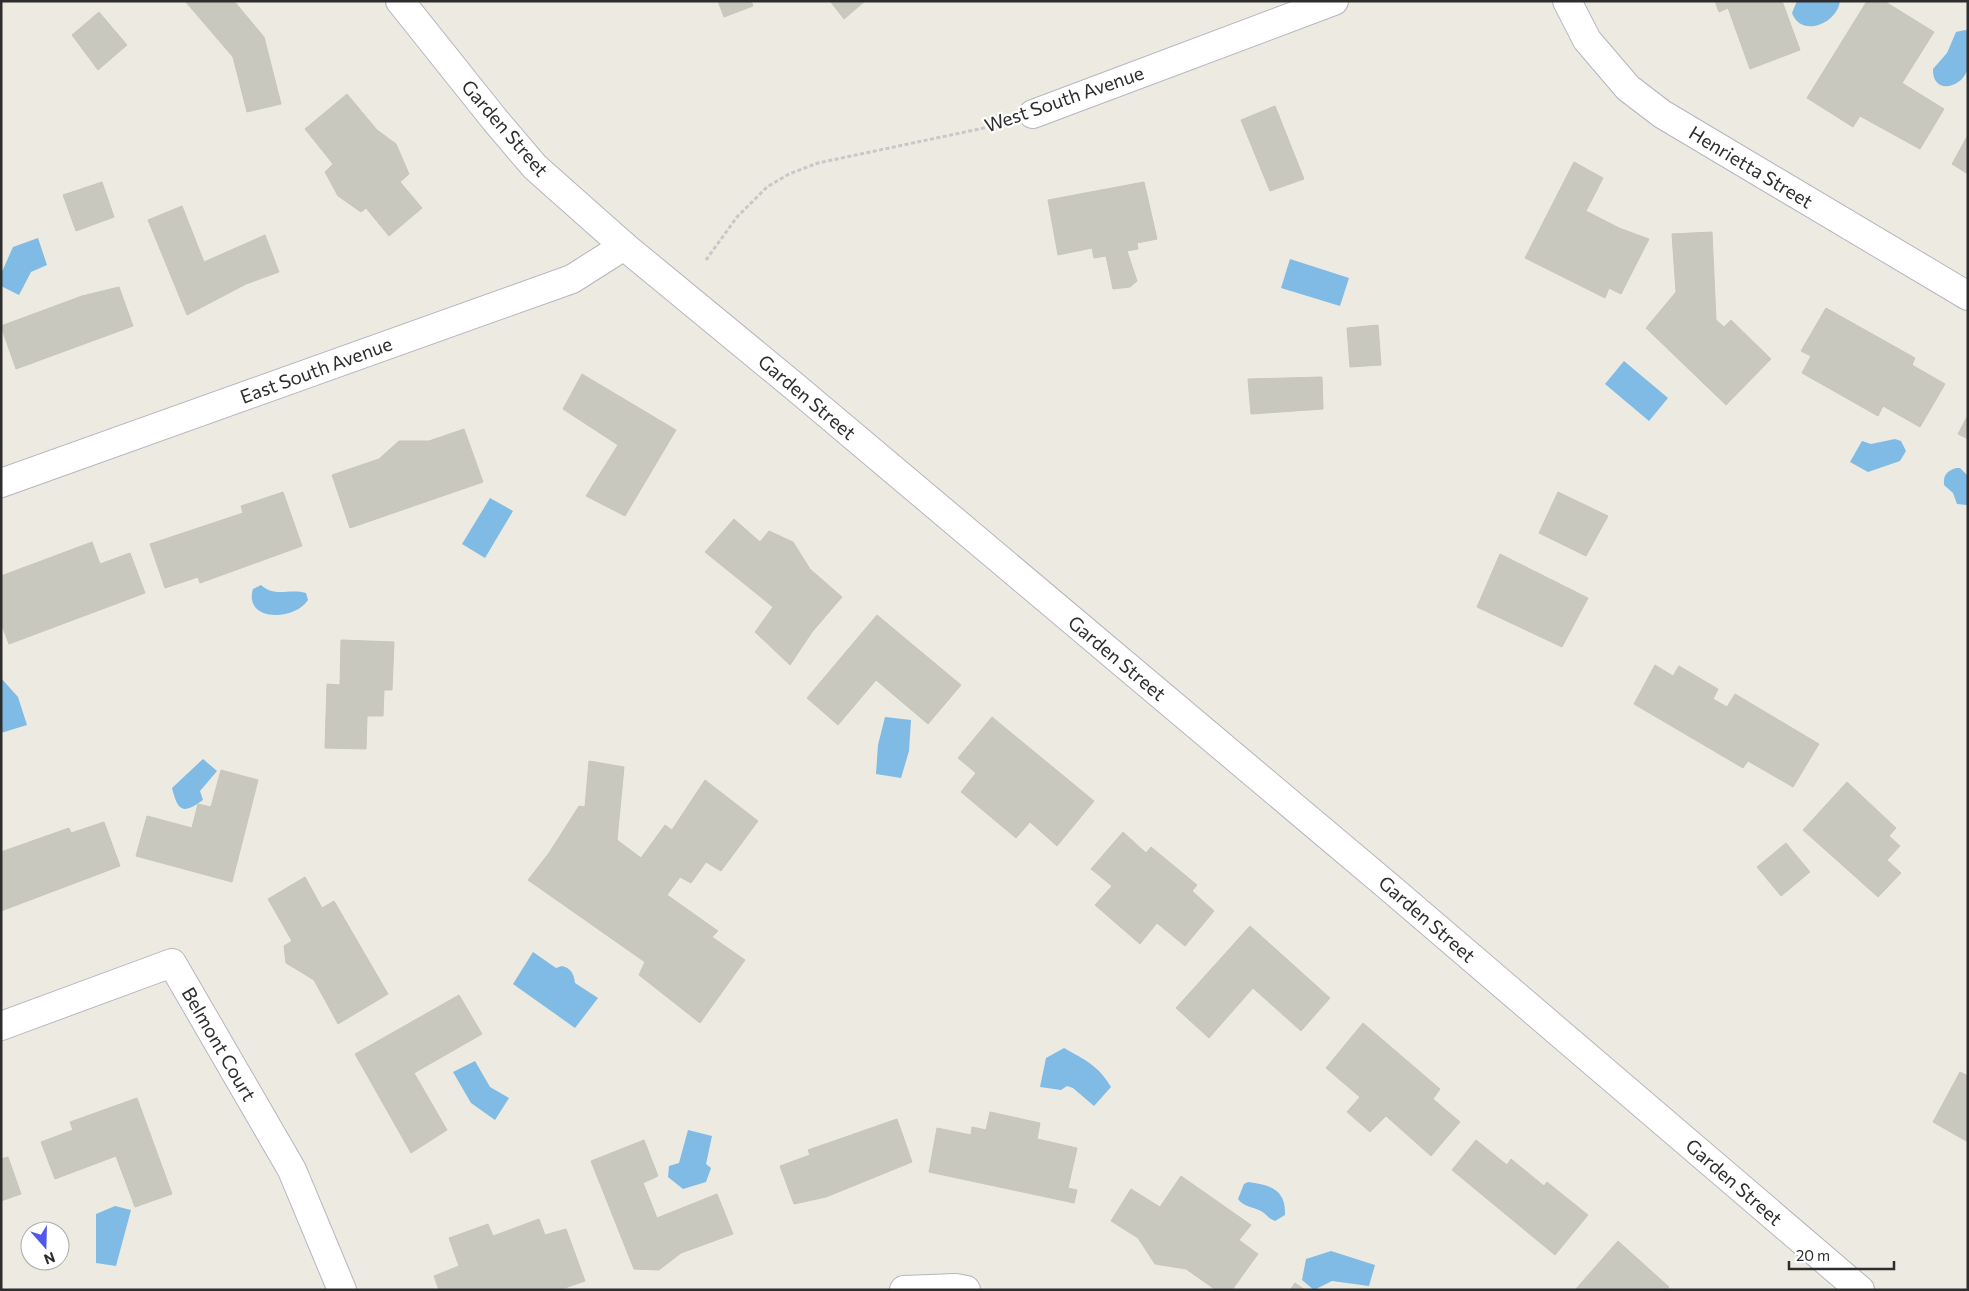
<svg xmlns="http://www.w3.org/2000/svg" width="1969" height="1291" viewBox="0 0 1969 1291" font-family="Commissioner,sans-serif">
<rect width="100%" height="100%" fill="#edeae1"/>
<g fill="#7fbbe5">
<path d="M 1797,1 L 1840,1 C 1837,24 1801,38 1792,13 Z"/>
<path d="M 1965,30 L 1968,31 C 1968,41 1969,63 1967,71 C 1960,89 1932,94 1933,69 L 1947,53 L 1956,32 Z"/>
<path d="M 38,238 L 47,265 L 31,272 L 19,295 L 1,286 L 1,274 L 13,247 Z"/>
<path d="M 1290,259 L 1349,278 L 1340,306 L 1281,288 Z"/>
<path d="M 1624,361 L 1668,398 L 1649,421 L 1605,384 Z"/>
<path d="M 1895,439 L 1901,441 L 1906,451 L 1900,461 L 1868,472 L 1850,462 L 1862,441 L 1871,444 Z"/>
<path d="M 1956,468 L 1960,468 L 1968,476 L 1967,505 L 1957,504 L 1953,493 L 1944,485 C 1943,475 1947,471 1956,468 Z"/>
<path d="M 490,498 L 513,511 L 485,558 L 462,544 Z"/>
<path d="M 261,585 C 275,598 289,588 306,593 L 308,600 C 295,621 243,622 253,589 Z"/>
<path d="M 1,678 L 18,697 L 27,725 L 1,733 Z"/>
<path d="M 885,717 L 911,720 L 909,751 L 901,778 L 876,774 L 878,745 Z"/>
<path d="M 203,759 L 217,771 L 200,791 L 203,800 C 182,815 178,811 172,788 Z"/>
<path d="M 533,952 L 556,968 L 562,966 C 571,968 574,974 575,983 L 598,998 L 575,1028 L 513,984 Z"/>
<path d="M 1064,1048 C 1085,1060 1098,1065 1111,1087 L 1094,1106 L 1073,1088 L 1067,1086 L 1061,1090 L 1040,1087 L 1046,1058 Z"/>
<path d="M 475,1061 L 490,1087 L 509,1098 L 495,1120 L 471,1103 L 453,1072 Z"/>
<path d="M 688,1130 L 712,1136 L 706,1164 L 711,1168 L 706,1182 L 683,1189 L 668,1177 L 669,1166 L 679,1163 Z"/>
<path d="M 1248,1182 C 1270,1185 1286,1189 1285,1215 L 1275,1221 C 1269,1219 1266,1214 1261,1211 C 1253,1207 1244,1207 1238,1199 L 1244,1184 Z"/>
<path d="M 115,1206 L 131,1210 L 116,1266 L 96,1263 L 96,1214 Z"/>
<path d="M 1331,1251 L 1375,1265 L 1369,1286 L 1332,1281 L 1314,1290 L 1302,1280 L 1306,1259 Z"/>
</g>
<g fill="#c9c8bf" stroke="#c9c6bb">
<path d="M 185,1 L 234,1 L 264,37 L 281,104 L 247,112 L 233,57 Z"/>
<path d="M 718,1 L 751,1 L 753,6 L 724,17 Z"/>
<path d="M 830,1 L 865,1 L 844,19 Z"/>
<path d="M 1715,1 L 1782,1 L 1800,50 L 1750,69 L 1728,8 L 1719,12 Z"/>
<path d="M 1867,1 L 1884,1 L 1934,32 L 1902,83 L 1944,109 L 1920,149 L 1860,116 L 1853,127 L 1807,98 Z"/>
<path d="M 99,12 L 127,45 L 98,70 L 72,35 Z"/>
<path d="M 347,94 L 377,130 L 396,144 L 409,174 L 400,182 L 422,208 L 389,236 L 366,208 L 361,212 L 338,196 L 325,172 L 333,164 L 305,129 Z"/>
<path d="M 1275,106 L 1304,179 L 1270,191 L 1241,120 Z"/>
<path d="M 1968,135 L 1968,174 L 1952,164 Z"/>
<path d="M 1574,162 L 1603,178 L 1586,211 L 1619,228 L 1649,239 L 1621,294 L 1609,288 L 1605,298 L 1525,258 Z"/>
<path d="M 102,182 L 114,217 L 76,231 L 63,195 Z"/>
<path d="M 1144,182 L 1157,239 L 1137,243 L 1138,249 L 1127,251 L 1137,281 L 1130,287 L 1113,289 L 1106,256 L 1094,258 L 1092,248 L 1058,255 L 1048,200 Z"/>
<path d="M 182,206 L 204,262 L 265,235 L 279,272 L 246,284 L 187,315 L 148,220 Z"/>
<path d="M 1712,232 L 1716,320 L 1724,327 L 1731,320 L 1771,359 L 1726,405 L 1646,328 L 1676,292 L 1672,234 Z"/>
<path d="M 119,287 L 133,326 L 16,369 L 1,326 L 82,296 Z"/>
<path d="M 1826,308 L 1915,358 L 1912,365 L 1945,384 L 1920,427 L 1883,406 L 1878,416 L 1802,373 L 1811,356 L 1801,351 Z"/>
<path d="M 1378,325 L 1381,365 L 1350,367 L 1347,328 Z"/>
<path d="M 582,374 L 676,430 L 625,516 L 586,496 L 618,445 L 563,409 Z"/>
<path d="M 1322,377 L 1323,409 L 1251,414 L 1248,379 Z"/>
<path d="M 1968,415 L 1968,439 L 1958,434 Z"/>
<path d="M 464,429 L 483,482 L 350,528 L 332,475 L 379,459 L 399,441 L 429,441 Z"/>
<path d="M 283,492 L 302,546 L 200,583 L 198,577 L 165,588 L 150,544 L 243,513 L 241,506 Z"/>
<path d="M 1558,492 L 1608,516 L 1586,556 L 1539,533 Z"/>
<path d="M 734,519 L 760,542 L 769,531 L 793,542 L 810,569 L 842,597 L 812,632 L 790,665 L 755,632 L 773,607 L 705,552 Z"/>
<path d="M 92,542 L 100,564 L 130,553 L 145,593 L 9,644 L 1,623 L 1,576 Z"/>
<path d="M 1500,554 L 1588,598 L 1562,647 L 1477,607 Z"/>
<path d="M 877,615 L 961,685 L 928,724 L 876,680 L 838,725 L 807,698 Z"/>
<path d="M 341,640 L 394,642 L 392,690 L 384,690 L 383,716 L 367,716 L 366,749 L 325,748 L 327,684 L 340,685 Z"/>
<path d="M 1655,665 L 1673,676 L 1679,666 L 1718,689 L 1713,699 L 1727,707 L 1735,694 L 1819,744 L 1793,787 L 1748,761 L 1743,768 L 1634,704 Z"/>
<path d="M 992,717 L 1094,801 L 1057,846 L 1030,822 L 1016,838 L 961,792 L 976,773 L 958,758 Z"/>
<path d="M 589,761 L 624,767 L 617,840 L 641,858 L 665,825 L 672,830 L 705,780 L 758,821 L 721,871 L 706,862 L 691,883 L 680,877 L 667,895 L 718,931 L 712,937 L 745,960 L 700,1023 L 639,975 L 645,962 L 528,880 L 549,853 L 579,806 L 585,807 Z"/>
<path d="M 221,770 L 258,780 L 232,882 L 136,856 L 147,816 L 192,828 L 198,804 L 211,807 Z"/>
<path d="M 1847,782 L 1896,828 L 1889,836 L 1900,846 L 1887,860 L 1901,873 L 1878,897 L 1803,830 Z"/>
<path d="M 104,822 L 120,866 L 1,911 L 1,852 L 69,828 L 71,833 Z"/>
<path d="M 1123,832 L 1146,853 L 1151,847 L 1197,885 L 1192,891 L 1214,911 L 1185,946 L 1157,923 L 1140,944 L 1095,905 L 1112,886 L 1091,869 Z"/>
<path d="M 1786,843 L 1810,872 L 1781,896 L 1757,867 Z"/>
<path d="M 305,877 L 322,908 L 334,901 L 388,994 L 338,1024 L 314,980 L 286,963 L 284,946 L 292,941 L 268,899 Z"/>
<path d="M 1250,926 L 1330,998 L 1301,1031 L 1253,988 L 1209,1038 L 1176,1008 Z"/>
<path d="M 459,995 L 482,1034 L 414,1073 L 447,1130 L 411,1153 L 355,1054 Z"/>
<path d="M 1363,1023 L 1440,1089 L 1433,1099 L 1460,1122 L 1431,1156 L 1386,1116 L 1370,1132 L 1347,1112 L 1360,1097 L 1326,1068 Z"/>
<path d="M 1960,1072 L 1968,1076 L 1968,1142 L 1933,1122 Z"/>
<path d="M 137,1098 L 172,1194 L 135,1207 L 116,1156 L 55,1179 L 41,1142 L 73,1130 L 70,1122 Z"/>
<path d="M 990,1112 L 1040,1123 L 1037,1139 L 1077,1148 L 1068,1188 L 1077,1190 L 1074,1203 L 929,1172 L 937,1128 L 971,1135 L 972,1127 L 986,1130 Z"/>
<path d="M 897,1119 L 912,1162 L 826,1197 L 794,1204 L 780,1166 L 810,1155 L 808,1150 Z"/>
<path d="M 644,1140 L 658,1176 L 643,1183 L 657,1218 L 717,1194 L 733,1234 L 681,1253 L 659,1270 L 634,1269 L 591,1161 Z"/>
<path d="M 1476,1140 L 1507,1165 L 1511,1159 L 1544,1186 L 1547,1182 L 1588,1215 L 1555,1255 L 1452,1170 Z"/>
<path d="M 8,1157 L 21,1194 L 1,1201 L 1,1159 Z"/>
<path d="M 1181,1176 L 1251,1225 L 1239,1240 L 1258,1254 L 1232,1290 L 1216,1290 L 1186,1269 L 1155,1264 L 1138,1238 L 1111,1221 L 1131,1189 L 1160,1207 Z"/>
<path d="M 539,1219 L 545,1235 L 566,1229 L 585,1281 L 559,1290 L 439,1290 L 434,1276 L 459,1266 L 449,1238 L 488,1224 L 493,1236 Z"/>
<path d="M 1618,1241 L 1669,1287 L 1667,1290 L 1575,1290 Z"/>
<path d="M 1295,1283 L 1305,1290 L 1290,1290 Z"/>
</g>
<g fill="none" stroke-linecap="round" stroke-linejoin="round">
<defs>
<g id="street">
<path d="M 1567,1 L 1587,40 L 1628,88 L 1662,114 L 1968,296"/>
<path d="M 1033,114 L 1334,1"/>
<path d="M 1,483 L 572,279 L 624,246"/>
<path d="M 1,1026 L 172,963 L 292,1170 L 342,1290"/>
<path d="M 904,1290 L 956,1288 L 966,1290"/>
</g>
<path id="secondary" d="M 400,1 L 495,120 L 535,167 L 624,246 L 794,386 L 1389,887 L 1860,1290"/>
</defs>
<use href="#street" stroke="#b5b5bf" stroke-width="30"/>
<use href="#secondary" stroke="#b5b5bf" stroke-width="30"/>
<path stroke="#c8c8c8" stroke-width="3" stroke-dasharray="4 2.5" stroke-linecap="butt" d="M 706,260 L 737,217 L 767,187 L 789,174 L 818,163 L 1003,124"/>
<use href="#street" stroke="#fff" stroke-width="28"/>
<use href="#secondary" stroke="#fff" stroke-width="28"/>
</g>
<g text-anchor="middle" stroke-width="4.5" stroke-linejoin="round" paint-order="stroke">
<g font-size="19" fill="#2d2d2d" stroke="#fff">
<text transform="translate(1064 99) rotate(-19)" y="7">West South Avenue</text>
<text transform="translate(505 128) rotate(49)" y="7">Garden Street</text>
<text transform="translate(1751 167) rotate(31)" y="7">Henrietta Street</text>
<text transform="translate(316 370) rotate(-20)" y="7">East South Avenue</text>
<text transform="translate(807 397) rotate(40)" y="7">Garden Street</text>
<text transform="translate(1117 658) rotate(40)" y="7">Garden Street</text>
<text transform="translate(1427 919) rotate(41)" y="7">Garden Street</text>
<text transform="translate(219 1044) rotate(60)" y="7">Belmont Court</text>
<text transform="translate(1734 1182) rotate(41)" y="7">Garden Street</text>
</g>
</g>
<rect width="1969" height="1291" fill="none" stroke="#2d2d2d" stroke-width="5"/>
<g transform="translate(45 1246) rotate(160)"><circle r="24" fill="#ffffff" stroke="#ababab"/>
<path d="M0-4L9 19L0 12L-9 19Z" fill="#5157eb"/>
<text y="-8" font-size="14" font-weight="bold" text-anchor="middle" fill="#2d2d2d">N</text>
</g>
<path d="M1789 1261v8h105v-8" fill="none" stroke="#2d2d2d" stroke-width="2.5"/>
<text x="1796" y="1261" font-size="15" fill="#2d2d2d" stroke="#ffffff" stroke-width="4" paint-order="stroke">20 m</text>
</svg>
